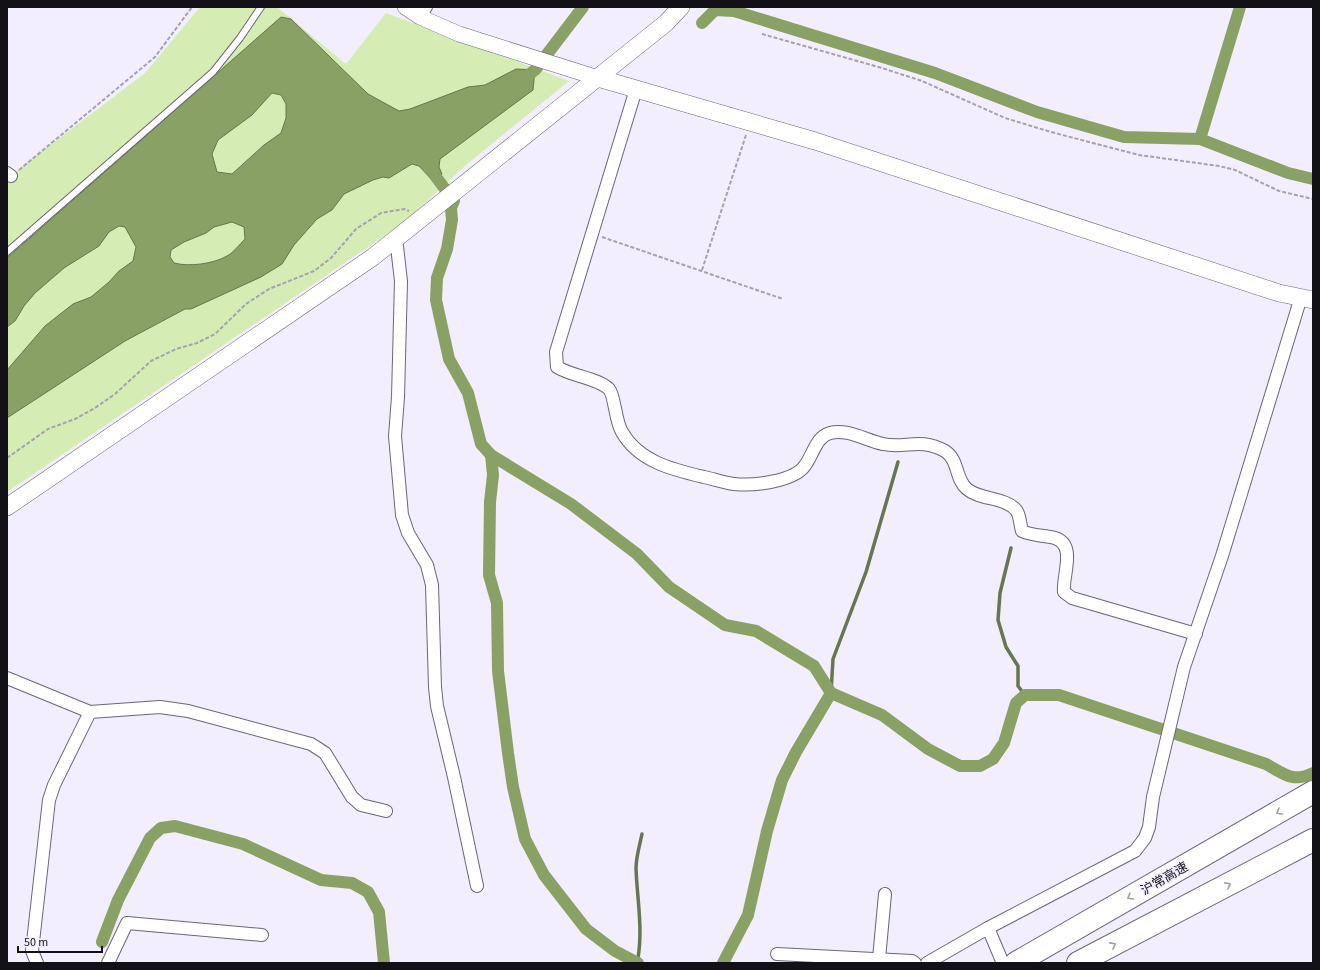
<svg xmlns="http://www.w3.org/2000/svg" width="1320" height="970" viewBox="0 0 1320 970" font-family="'Source Sans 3','Noto Sans SC',sans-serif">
<rect width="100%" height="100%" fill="#f3eefe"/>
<path fill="#d5edb4" d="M 200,7 L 277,7 L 346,64 L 386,13 L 569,81 L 466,165 L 402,224 L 7,492 L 7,178 L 145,73 Z"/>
<path fill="#89a165" stroke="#66764e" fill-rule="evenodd" d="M 281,17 L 291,19 L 368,94 L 399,111 L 410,109 L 468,87 L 485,85 L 516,69 L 535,70 L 533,90 L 440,159 L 439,167 L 442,174 L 433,181 L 419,166 L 412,164 L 389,178 L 383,177 L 373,180 L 344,194 L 332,210 L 317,219 L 294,245 L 282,264 L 261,277 L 191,309 L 185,309 L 125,341 L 7,418 L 7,370 L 45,326 L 73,304 L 91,297 L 109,282 L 119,271 L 133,261 L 136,247 L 125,227 L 119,226 L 109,232 L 99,246 L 64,268 L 35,293 L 24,306 L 15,321 L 7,327 L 7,258 ZM 272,93 L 281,95 L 286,104 L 286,118 L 281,133 L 264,145 L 232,174 L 217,172 L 212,154 L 218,140 L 252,115 ZM 232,222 L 244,227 L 245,239 C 240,244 233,253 227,256 C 213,264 189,267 174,263 L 170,257 L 171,250 L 184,242 L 206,233 L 214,227 Z"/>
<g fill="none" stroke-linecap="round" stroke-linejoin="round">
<g stroke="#66764e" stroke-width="3.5">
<path d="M 720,10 L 722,7"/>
<path d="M 1011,548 L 1000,593 L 998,620 L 1006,647 L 1018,666 L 1018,686 L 1025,695"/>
<path d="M 831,693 L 833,659 L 866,572 L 898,462"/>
<path d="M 633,961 L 638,958 C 643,928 637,898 636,868 C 636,857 640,844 642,834"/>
</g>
<g stroke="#89a165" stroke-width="12">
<path d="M 702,23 L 715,10 L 734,11 L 935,73 L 1037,112 L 1124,137 L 1200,139 L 1288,173 L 1313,179"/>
<path d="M 523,79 L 535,70 L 583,7"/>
<path d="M 1200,139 L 1240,7"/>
<path d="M 427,165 L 454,201 L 451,208 L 452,220 L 447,249 L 437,278 L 436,300 L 449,359 L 468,393 L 481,444 L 491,455 L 571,504 L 637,554 L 669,587 L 725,625 L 756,631 L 814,666 L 831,693"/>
<path d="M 491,455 L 493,475 L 490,502 L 489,575 L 497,603 L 498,671 L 508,753 L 513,787 L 525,839 L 544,875 L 586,929 L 615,951 L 638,963"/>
<path d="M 102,942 L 118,900 L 150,838 L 161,828 L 175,826 L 243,844 L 321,880 L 352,883 L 368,892 L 379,912 L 384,963"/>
<path d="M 723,963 L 748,915 L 767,831 L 782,780 L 796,752 L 831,693 L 882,715 L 928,749 L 960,766 L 980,766 L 993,759 L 1004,743 L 1016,703 L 1025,695 L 1059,695 L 1266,764 C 1284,774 1293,783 1313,773"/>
</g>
<defs>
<path id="service" d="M 7,252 L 213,72 L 240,38 L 261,7"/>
<g id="minor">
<path d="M 420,17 L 426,7"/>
<path d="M 636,89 L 556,352 L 557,367 C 571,376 598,378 609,389 C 615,396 615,421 622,432 C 639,462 674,470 704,477 C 714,479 724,483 734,484 C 752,486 790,482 803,468 C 813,457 815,437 830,433 C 847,428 867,441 883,444 C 906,449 919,437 945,451 C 959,460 955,479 967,489 C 980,500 1005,497 1016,510 C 1020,514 1020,525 1022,531 C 1032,536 1044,535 1055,538 C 1077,545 1062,576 1064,592 L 1072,598 L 1196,634"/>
<path d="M 7,173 L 11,176"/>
<path d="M 396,238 L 401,281 L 398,397 L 395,436 L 402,515 L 408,533 L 427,565 L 432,585 L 435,687 L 437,706 L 454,777 L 477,886"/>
<path d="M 7,678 L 90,712 L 54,785 L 49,800 L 32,951 L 37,963"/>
<path d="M 90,712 L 160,707 L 188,711 L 311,744 L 325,753 L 352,797 L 361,805 L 386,811"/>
<path d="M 777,954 L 912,961 L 915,963"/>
<path d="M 879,959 L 885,894"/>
<path d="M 1002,961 L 988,928 L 1135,851 L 1145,838 L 1149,827 L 1153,797 L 1184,667 L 1222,556 L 1301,297"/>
<path d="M 108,963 L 127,923 L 262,935"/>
<path d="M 927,963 L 988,928"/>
</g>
<path id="tertiary" d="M 405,7 L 420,17 L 459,34 L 598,78"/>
<g id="secondary">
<path d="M 598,78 L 815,141 L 1279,293 L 1313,300"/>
<path d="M 7,507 L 373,257 L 666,23 L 681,7"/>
</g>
<g id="motorway">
<path d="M 1016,963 L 1313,792"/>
<path d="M 1078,963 L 1313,840"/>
</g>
</defs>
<use href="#service" stroke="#6b6677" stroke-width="8"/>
<use href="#minor" stroke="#6b6677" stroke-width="14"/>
<use href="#tertiary" stroke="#6b6677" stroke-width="16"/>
<use href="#secondary" stroke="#6b6677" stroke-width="18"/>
<use href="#motorway" stroke="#6b6677" stroke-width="24"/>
<g stroke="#a5a1ae" stroke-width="2" stroke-dasharray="4 2" stroke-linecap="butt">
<path d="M 762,34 L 882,68 L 922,81 L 1005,118 L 1051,132 L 1139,155 L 1219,166 L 1235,170 L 1279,191 L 1313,199"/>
<path d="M 19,170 L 155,57 L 192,7"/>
<path d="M 602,237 L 783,299"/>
<path d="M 702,270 L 746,135"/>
<path d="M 7,458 L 48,429 L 75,419 L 95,408 L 115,394 L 151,361 L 176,349 L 197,343 L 215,334 L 246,304 L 269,289 L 314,271 L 331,258 L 356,229 L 381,213 L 404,209 L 409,211"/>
</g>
<use href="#service" stroke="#fff" stroke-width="6"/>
<use href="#minor" stroke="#fff" stroke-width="12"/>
<use href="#tertiary" stroke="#fff" stroke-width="15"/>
<use href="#secondary" stroke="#fff" stroke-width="17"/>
<use href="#motorway" stroke="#fff" stroke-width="22"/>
</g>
<defs><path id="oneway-chevron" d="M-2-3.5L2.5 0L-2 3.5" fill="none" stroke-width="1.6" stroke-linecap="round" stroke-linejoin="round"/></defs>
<g stroke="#a1a0a3">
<use href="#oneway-chevron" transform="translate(1279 812) rotate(150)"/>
<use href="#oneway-chevron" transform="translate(1228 885) rotate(-28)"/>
<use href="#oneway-chevron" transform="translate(1130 897) rotate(150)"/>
<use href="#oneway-chevron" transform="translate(1113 945) rotate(-28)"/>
</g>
<g text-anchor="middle" stroke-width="3.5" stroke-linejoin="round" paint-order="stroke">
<g font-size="13" fill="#131118" stroke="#f3eefe">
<text transform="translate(1164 878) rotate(-30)" y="5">沪常高速</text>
</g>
</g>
<rect width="1320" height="970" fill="none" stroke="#131118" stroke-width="16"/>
<path d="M18 946v6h84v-6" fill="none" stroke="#131118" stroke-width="2"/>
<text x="24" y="946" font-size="12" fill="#131118" stroke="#f3eefe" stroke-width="3" paint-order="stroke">50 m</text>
</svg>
